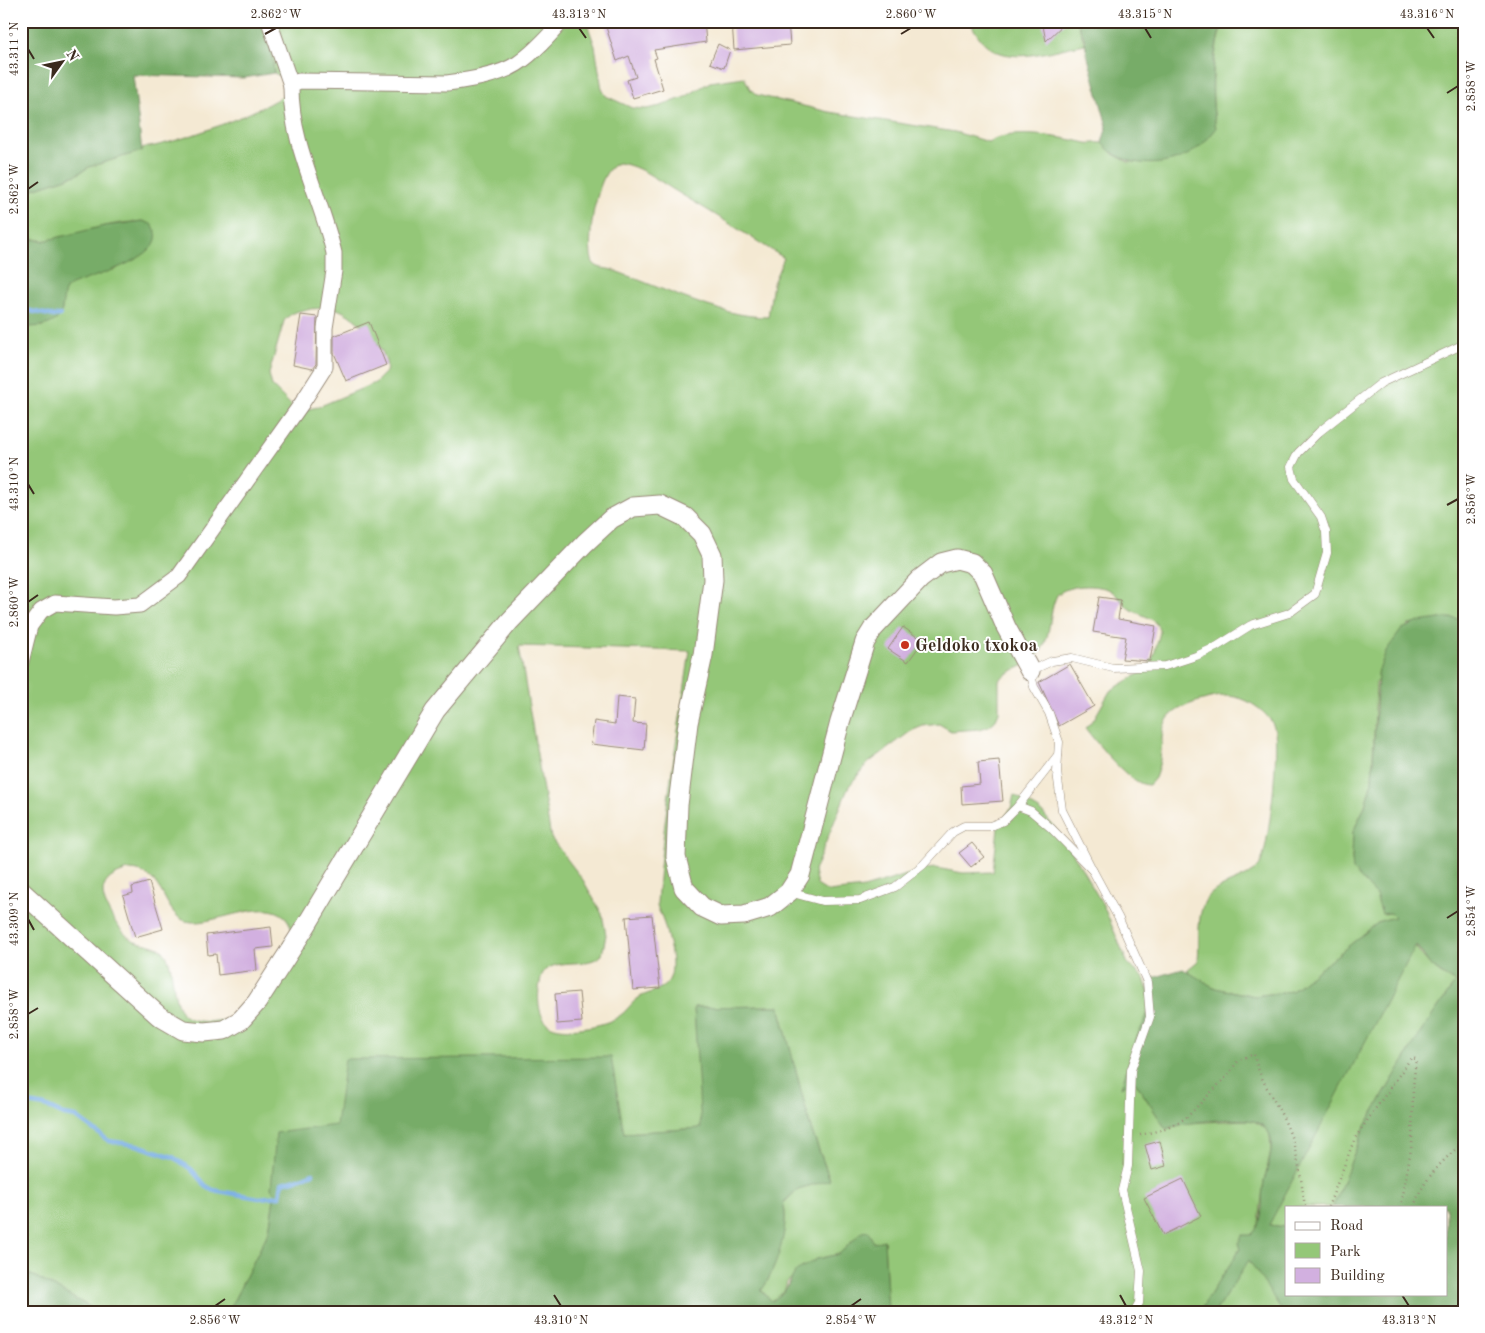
<svg xmlns="http://www.w3.org/2000/svg" width="1485" height="1333" viewBox="0 0 1485 1333" font-family="'Old Standard TT',serif">
<rect width="100%" height="100%" fill="#fff"/>
<filter id="ink" filterUnits="userSpaceOnUse"><feTurbulence type="fractalNoise" baseFrequency=".02" numOctaves="2"/><feDisplacementMap in="SourceGraphic" scale="10" xChannelSelector="R" yChannelSelector="G"/><feConvolveMatrix kernelMatrix="1 2 1 2 8 2 1 2 1" color-interpolation-filters="sRGB"/></filter>
<filter id="wash" filterUnits="userSpaceOnUse"><feTurbulence type="fractalNoise" baseFrequency=".0096" numOctaves="4" result="noise"/><feDisplacementMap in="SourceGraphic" scale="20" xChannelSelector="R" yChannelSelector="G"/><feGaussianBlur stdDeviation="1.12" result="paint"/><feColorMatrix in="noise" values="0 0 0 0 0 0 0 0 0 0 0 0 0 0 0 0 0 1.4 0 .05"/><feComposite in="paint" operator="in"/></filter>
<g filter="url(#wash)">
<rect width="100%" height="100%" fill="#f4e9d3"/>
<g fill="#94c778" stroke="#68784b" fill-rule="evenodd">
<path d="M 268,21 L 586,21 L 595,46 L 602,89 L 606,96 L 632,108 L 646,109 L 661,106 L 685,97 L 710,82 L 744,77 L 750,89 L 757,95 L 829,112 L 955,132 L 988,142 C 1010,128 1062,137 1086,143 C 1091,144 1097,142 1102,143 L 1113,154 L 1128,162 L 1167,161 L 1180,158 L 1216,129 C 1210,92 1212,57 1223,21 L 1464,21 L 1464,619 L 1446,618 L 1408,625 L 1376,683 L 1372,781 L 1365,806 L 1353,832 L 1352,860 L 1376,895 L 1382,914 L 1391,913 L 1395,917 L 1380,921 L 1292,991 L 1255,996 L 1215,988 L 1198,980 L 1187,970 L 1198,961 C 1200,943 1196,918 1205,901 C 1216,882 1246,882 1259,866 C 1269,854 1280,743 1274,727 C 1270,716 1257,706 1247,701 C 1232,694 1219,695 1203,700 C 1145,716 1171,737 1155,778 L 1149,785 C 1130,786 1097,743 1085,728 L 1094,719 L 1110,691 L 1147,669 L 1154,655 L 1160,632 C 1156,615 1138,616 1127,607 C 1121,602 1117,594 1110,590 C 1097,584 1068,584 1057,595 C 1047,615 1053,640 1036,657 C 1026,667 1010,669 999,680 L 999,712 L 995,721 L 989,726 L 980,729 L 951,731 L 939,724 L 923,726 L 911,731 L 867,764 L 849,786 L 814,871 L 817,885 L 828,892 L 864,888 L 926,869 L 936,868 L 963,873 L 993,872 L 998,828 L 1011,808 L 1014,795 L 1041,811 L 1067,843 L 1103,905 L 1128,964 L 1144,978 L 1150,998 L 1146,1019 L 1136,1039 L 1122,1087 L 1134,1080 L 1166,1129 L 1188,1123 L 1223,1121 L 1252,1120 L 1266,1128 L 1270,1135 L 1271,1151 L 1263,1187 L 1259,1224 L 1255,1232 L 1238,1243 L 1240,1249 L 1199,1312 L 888,1312 L 884,1240 L 874,1243 L 862,1232 L 839,1254 L 817,1259 L 787,1282 L 784,1292 L 772,1301 L 761,1290 C 774,1276 791,1222 783,1204 L 798,1189 L 830,1179 L 811,1129 L 779,1006 L 694,1007 L 702,1128 L 624,1133 L 336,1125 L 275,1192 L 269,1231 L 228,1312 L 99,1312 L 34,1276 L 21,1272 L 21,327 L 43,326 L 62,310 C 62,304 62,295 65,290 C 74,276 103,273 117,269 L 143,221 C 130,222 118,223 105,226 C 84,230 35,255 22,228 C 18,219 21,203 21,193 L 76,175 L 89,167 L 141,151 L 141,148 C 168,147 267,110 286,93 L 286,79 L 274,73 ZM 618,163 C 640,165 660,182 679,193 C 715,214 749,236 784,258 L 773,283 L 768,317 C 718,317 659,286 612,270 C 606,268 599,269 594,264 C 587,256 592,216 595,205 C 599,191 603,169 618,163 ZM 331,308 C 351,308 393,352 386,372 L 375,383 L 318,407 L 303,410 L 292,406 L 272,386 L 269,374 L 284,321 C 294,307 315,309 331,308 ZM 519,646 L 690,651 C 678,734 663,818 657,903 C 657,909 661,914 663,920 C 667,936 677,965 669,980 C 664,990 649,992 640,997 C 631,1002 627,1012 618,1017 C 605,1026 562,1034 548,1024 C 535,1013 537,985 544,971 C 561,957 586,969 602,955 L 606,935 L 602,914 L 583,880 L 551,838 ZM 128,870 C 168,869 161,921 192,922 C 220,924 283,888 292,931 L 241,1017 C 226,1020 193,1027 182,1013 C 175,1003 174,988 172,976 C 171,967 169,958 163,951 C 155,943 141,945 131,939 C 120,932 98,901 104,887 C 107,877 119,873 128,870 Z"/>
<path d="M 970,21 L 1077,21 L 1085,44 C 1040,52 993,75 970,21 Z"/>
<path d="M 1415,945 C 1424,962 1439,973 1455,983 L 1421,1032 L 1365,1126 L 1333,1207 L 1286,1207 L 1286,1227 L 1268,1225 Z"/>
<path d="M 1249,1259 L 1254,1265 L 1283,1312 L 1215,1312 Z"/>
</g>
<g fill="#77ac68" stroke="#596b43" fill-rule="evenodd">
<path d="M 21,21 L 268,21 L 274,73 L 244,78 L 133,75 L 142,151 L 89,167 L 76,175 L 21,193 Z"/>
<path d="M 1077,21 L 1223,21 C 1211,56 1210,93 1216,129 C 1209,137 1203,145 1194,151 C 1167,169 1123,169 1102,143 L 1107,126 L 1087,54 L 1085,40 Z"/>
<path d="M 143,221 L 151,224 C 180,256 84,278 69,286 C 62,293 64,299 62,309 C 59,327 37,327 21,327 L 21,226 L 32,239 L 43,241 L 104,226 Z"/>
<path d="M 1446,618 L 1464,619 L 1464,1312 L 1283,1312 L 1249,1260 L 1215,1312 L 1199,1312 L 1240,1249 L 1238,1243 L 1243,1235 L 1251,1235 C 1265,1223 1261,1204 1263,1188 C 1265,1171 1275,1152 1270,1135 C 1267,1128 1260,1122 1253,1121 C 1234,1117 1183,1122 1166,1129 L 1134,1080 L 1121,1088 L 1136,1039 L 1149,1012 L 1149,979 L 1183,969 L 1215,988 L 1255,996 L 1292,991 L 1380,921 L 1395,917 L 1391,913 L 1382,914 L 1376,895 L 1353,870 L 1352,860 L 1353,832 L 1365,806 L 1372,781 L 1378,673 L 1386,651 L 1402,629 L 1419,622 ZM 1416,945 L 1430,965 L 1455,983 L 1421,1032 L 1365,1126 L 1333,1207 L 1446,1207 L 1446,1294 L 1286,1294 L 1286,1227 L 1269,1225 Z"/>
<path d="M 779,1006 L 811,1129 L 830,1180 L 798,1189 L 783,1203 C 791,1225 775,1273 761,1291 L 772,1301 L 784,1292 L 796,1271 L 817,1259 L 839,1254 L 862,1232 L 868,1231 L 874,1243 L 884,1240 L 888,1312 L 228,1312 L 269,1231 L 275,1192 L 271,1189 L 276,1133 L 336,1125 L 345,1059 L 611,1057 L 624,1133 L 701,1128 L 694,1007 Z"/>
<path d="M 21,1272 L 34,1276 L 99,1312 L 21,1312 Z"/>
</g>
<g fill="none" stroke-linecap="round" stroke-linejoin="round">
<g stroke="#78ade5" stroke-width="4.5">
<path d="M 21,309 L 54,316 L 60,315"/>
<path d="M 21,1102 L 45,1106 L 64,1115 L 76,1117 L 109,1141 L 137,1145 L 173,1157 L 191,1169 L 206,1186 L 213,1190 L 259,1198 L 280,1196 L 282,1183 L 301,1178 L 313,1173"/>
</g>
</g>
<g id="blocks">
<g fill="#d2b0e0">
<path d="M 620,21 L 704,21 L 706,42 L 654,50 L 657,58 L 654,59 L 663,89 L 633,98 L 627,80 L 636,77 L 629,56 L 617,61 L 606,27 Z"/>
<path d="M 732,21 L 788,21 L 790,45 L 734,50 Z"/>
<path d="M 1042,21 L 1067,21 L 1046,41 Z"/>
<path d="M 718,44 L 730,50 L 724,68 L 710,63 Z"/>
<path d="M 301,315 L 317,317 L 316,364 L 312,369 L 293,365 Z"/>
<path d="M 369,322 L 386,365 L 346,381 L 334,353 L 334,336 Z"/>
<path d="M 1099,597 L 1121,600 L 1118,619 L 1156,626 L 1150,661 L 1122,659 L 1126,637 L 1093,632 Z"/>
<path d="M 903,627 L 923,641 L 908,662 L 888,649 Z"/>
<path d="M 1070,664 L 1094,706 L 1059,726 L 1039,682 Z"/>
<path d="M 617,697 L 635,699 L 633,723 L 646,724 L 644,750 L 591,744 L 594,721 L 615,724 Z"/>
<path d="M 999,760 L 1003,801 L 962,804 L 961,786 L 980,784 L 978,762 Z"/>
<path d="M 972,843 L 984,857 L 971,867 L 959,853 Z"/>
<path d="M 149,882 L 163,929 L 135,937 L 123,896 L 133,893 L 132,887 Z"/>
<path d="M 652,915 L 660,988 L 633,990 L 626,917 Z"/>
<path d="M 271,927 L 273,947 L 255,949 L 257,970 L 218,975 L 216,954 L 208,955 L 206,935 Z"/>
<path d="M 579,992 L 582,1022 L 557,1024 L 555,994 Z"/>
<path d="M 1160,1141 L 1166,1166 L 1152,1170 L 1145,1145 Z"/>
<path d="M 1183,1179 L 1201,1216 L 1163,1235 L 1144,1198 Z"/>
</g>
</g>
</g>
<g filter="url(#ink)">
<use href="#blocks" fill-opacity="0" stroke="#988a78" stroke-width="1"/>
<g fill="none" stroke-linecap="round" stroke-linejoin="round">
<defs>
<g id="service">
<path d="M 1018,806 L 1058,755"/>
<path d="M 1093,871 L 1062,810 L 1057,772 L 1059,742 L 1049,713 L 1034,687 L 1030,671 L 1052,661 L 1072,658 L 1113,668 L 1165,666 L 1196,656 L 1216,647 L 1251,625 L 1289,613 L 1315,594 L 1327,553 L 1326,532 L 1321,517 L 1294,479 L 1291,467 L 1298,453 L 1319,432 L 1381,383 L 1464,344"/>
<path d="M 789,892 L 822,901 L 860,900 L 895,887 L 923,865 L 953,832 L 964,826 L 990,826 L 1003,821 L 1018,806 L 1031,811 L 1051,828 L 1093,871 L 1119,919 L 1147,982 L 1150,1017 L 1131,1070 L 1128,1166 L 1122,1190 L 1141,1271 L 1139,1303 L 1134,1312"/>
</g>
<g id="minor">
<path d="M 269,21 L 291,85"/>
<path d="M 21,662 L 30,626 L 41,611 L 55,603 L 114,607 L 140,605 L 179,576 L 302,403 L 325,367 L 325,328 L 334,271 L 334,253 C 321,197 290,143 291,85 L 299,81 L 447,83 C 469,80 498,76 517,64 C 534,53 549,36 562,21"/>
</g>
<path id="tertiary" d="M 21,891 L 159,1016 L 183,1030 L 204,1032 L 224,1030 L 241,1020 L 257,1002 L 306,926 L 435,711 L 509,622 L 585,543 L 611,519 L 633,507 L 660,505 L 685,517 L 702,534 L 712,555 L 713,580 L 703,655 L 688,723 L 678,805 L 676,857 L 684,888 L 702,907 L 721,916 L 744,915 L 770,907 L 789,892 L 800,875 L 840,722 L 865,642 L 873,629 L 920,579 L 941,563 L 957,559 L 972,563 L 983,574 L 1006,627 L 1030,671"/>
</defs>
<use href="#service" stroke="#988a78" stroke-width="9"/>
<use href="#minor" stroke="#988a78" stroke-width="17"/>
<use href="#tertiary" stroke="#988a78" stroke-width="21"/>
<g stroke="#988a78" stroke-width="2.5" stroke-dasharray="1 4" stroke-linecap="butt">
<path d="M 1140,1135 L 1166,1129 L 1186,1118 L 1227,1076 L 1239,1060 L 1254,1054 C 1259,1080 1275,1099 1286,1124 C 1298,1151 1301,1178 1305,1207"/>
<path d="M 1328,1207 L 1355,1138 L 1411,1058 L 1416,1059 L 1413,1087 L 1412,1143 L 1401,1207"/>
<path d="M 1414,1207 C 1422,1180 1443,1160 1464,1142"/>
</g>
<use href="#service" stroke="#fff" stroke-width="8"/>
<use href="#minor" stroke="#fff" stroke-width="15"/>
<use href="#tertiary" stroke="#fff" stroke-width="19"/>
</g>
</g>
<path fill="none" stroke="#3b2a1e" stroke-width="2" d="M 579,28 L 586,38M 1145,28 L 1151,38M 1427,28 L 1434,38M 265,34 L 276,28M 901,34 L 911,28M 28,49 L 34,59M 1447,93 L 1458,86M 28,189 L 38,182M 28,484 L 34,494M 1447,505 L 1458,499M 28,602 L 38,595M 1447,918 L 1458,911M 28,919 L 34,930M 28,1014 L 38,1008M 554,1295 L 561,1306M 1120,1295 L 1126,1306M 1402,1295 L 1409,1306M 215,1306 L 225,1299M 851,1306 L 861,1299"/>
<circle fill="#c8321e" stroke="#fff" stroke-width="2" cx="905" cy="645" r="5"/>
<g text-anchor="middle" stroke-width="4" stroke-linejoin="round" paint-order="stroke">
<g font-size="18" font-weight="bold" fill="#3b2a1e" stroke="#fff" text-anchor="start">
<text x="915" y="651">Geldoko txokoa</text>
</g>
</g>
<rect width="1485" height="1333" fill="none" stroke="#fff" stroke-width="55"/>
<rect x="1285" y="1206" width="162" height="90" fill="#ffffff" stroke="#b1aaa5"/>
<rect x="1295" y="1222" width="25" height="8" fill="#ffffff" stroke="#b1aaa5"/>
<text x="1330" y="1230" font-size="15" fill="#3b2a1e">Road</text>
<rect x="1295" y="1243" width="25" height="15" fill="#94c778" stroke="#b1aaa5"/>
<text x="1330" y="1256" font-size="15" fill="#3b2a1e">Park</text>
<rect x="1295" y="1268" width="25" height="15" fill="#d2b0e0" stroke="#b1aaa5"/>
<text x="1330" y="1280" font-size="15" fill="#3b2a1e">Building</text>
<g transform="translate(62 62) rotate(57)" stroke="#ffffff" stroke-width="4" paint-order="stroke">
<path d="M0-4L9 19L0 12L-9 19Z" fill="#3b2a1e"/>
<text y="-8" font-size="14" font-weight="bold" text-anchor="middle" fill="#3b2a1e">N</text>
</g>
<rect x="28" y="28" width="1430" height="1278" fill="none" stroke="#3b2a1e" stroke-width="2"/>
<g font-size="12" text-anchor="middle" fill="#3b2a1e">
<text x="276" y="18">2.862°W</text>
<text x="579" y="18">43.313°N</text>
<text x="911" y="18">2.860°W</text>
<text x="1145" y="18">43.315°N</text>
<text x="1427" y="18">43.316°N</text>
<text transform="translate(14 49) rotate(-90)" y="4">43.311°N</text>
<text transform="translate(1471 86) rotate(-90)" y="4">2.858°W</text>
<text transform="translate(14 189) rotate(-90)" y="4">2.862°W</text>
<text transform="translate(14 484) rotate(-90)" y="4">43.310°N</text>
<text transform="translate(1471 499) rotate(-90)" y="4">2.856°W</text>
<text transform="translate(14 602) rotate(-90)" y="4">2.860°W</text>
<text transform="translate(1471 911) rotate(-90)" y="4">2.854°W</text>
<text transform="translate(14 919) rotate(-90)" y="4">43.309°N</text>
<text transform="translate(14 1014) rotate(-90)" y="4">2.858°W</text>
<text x="215" y="1324">2.856°W</text>
<text x="561" y="1324">43.310°N</text>
<text x="851" y="1324">2.854°W</text>
<text x="1126" y="1324">43.312°N</text>
<text x="1409" y="1324">43.313°N</text>
</g>
</svg>
